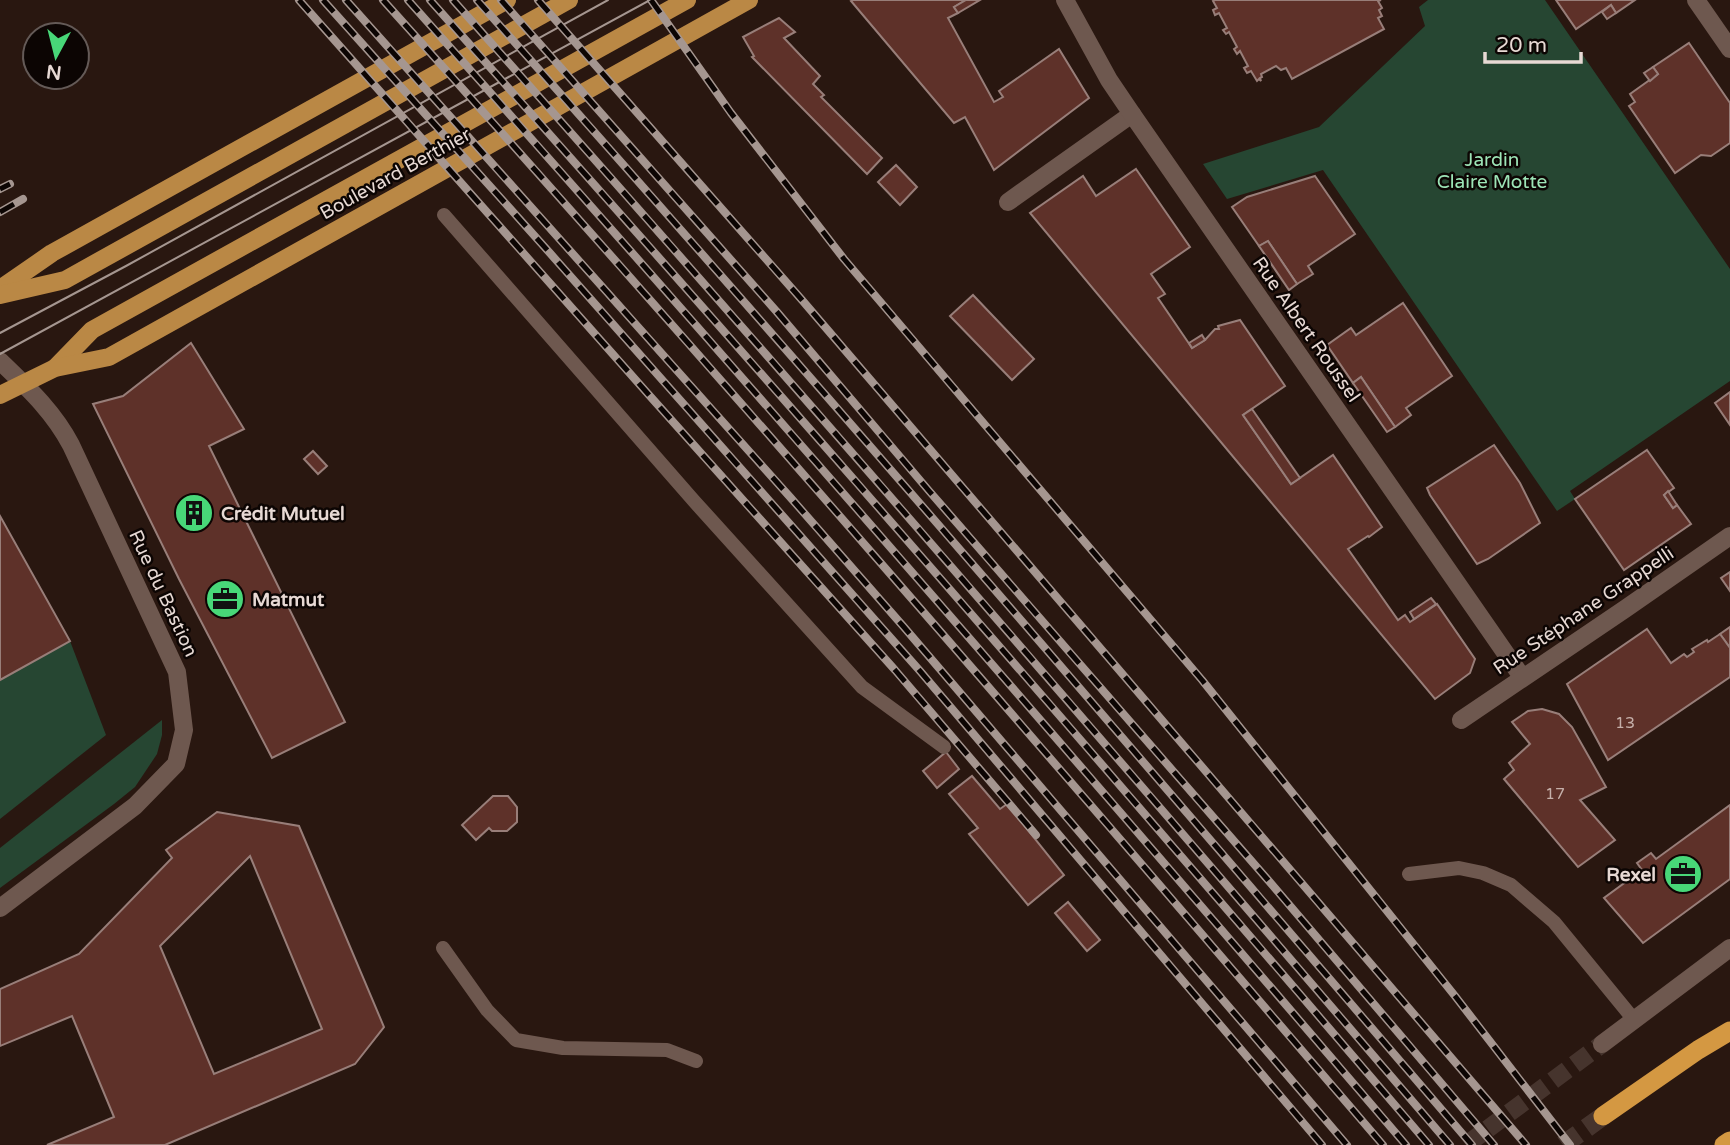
<svg xmlns="http://www.w3.org/2000/svg" width="1730" height="1145" viewBox="0 0 1730 1145" font-family="'Varela Round',sans-serif">
<rect width="100%" height="100%" fill="#291710"/>
<g fill="#264632">
<path d="M 1428,0 L 1545,0 L 1730,269 L 1730,381 L 1570,491 L 1575,499 L 1557,511 L 1323,170 L 1227,199 L 1203,164 L 1319,127 L 1425,26 L 1419,7 Z"/>
<path d="M 70,641 L 106,735 L 0,819 L 0,680 Z"/>
<path d="M 162,720 L 162,735 L 157,754 L 135,787 L 114,804 L 0,888 L 0,848 Z"/>
</g>
<g fill="#5e3129" stroke="#987e79" stroke-width="2" fill-rule="evenodd">
<path d="M 853,0 L 966,0 L 954,7 L 958,13 L 948,18 L 994,102 L 1003,97 L 999,91 L 1059,49 L 1089,98 L 994,170 L 965,117 L 954,123 L 851,1 Z"/>
<path d="M 966,0 L 980,0 L 958,13 L 954,7 Z"/>
<path d="M 1215,0 L 1381,0 L 1378,1 L 1382,8 L 1379,10 L 1382,16 L 1378,18 L 1384,29 L 1292,79 L 1286,68 L 1281,70 L 1276,66 L 1261,74 L 1262,77 L 1260,78 L 1261,81 L 1259,79 L 1257,81 L 1251,71 L 1247,73 L 1244,68 L 1248,66 L 1240,51 L 1237,54 L 1234,49 L 1237,47 L 1229,32 L 1226,34 L 1223,30 L 1227,28 L 1219,13 L 1215,15 L 1213,10 L 1217,8 L 1213,1 Z"/>
<path d="M 1556,0 L 1635,0 L 1616,13 L 1611,5 L 1576,29 Z"/>
<path d="M 1611,5 L 1616,13 L 1607,19 L 1602,12 Z"/>
<path d="M 779,18 L 795,32 L 784,38 L 820,76 L 813,84 L 824,95 L 821,97 L 882,158 L 867,174 L 752,57 L 754,56 L 743,37 Z"/>
<path d="M 1689,43 L 1730,103 L 1730,143 L 1711,156 L 1701,155 L 1675,173 L 1629,106 L 1635,102 L 1630,94 L 1658,74 L 1653,67 Z"/>
<path d="M 1653,67 L 1658,74 L 1650,81 L 1644,73 Z"/>
<path d="M 896,165 L 917,187 L 900,205 L 878,182 Z"/>
<path d="M 1136,169 L 1190,247 L 1151,274 L 1165,294 L 1158,298 L 1192,348 L 1205,340 L 1215,329 L 1219,329 L 1218,326 L 1240,320 L 1285,386 L 1243,415 L 1291,484 L 1333,455 L 1382,527 L 1369,537 L 1368,536 L 1348,549 L 1398,620 L 1405,615 L 1410,622 L 1437,604 L 1475,659 L 1470,673 L 1435,699 L 1030,213 L 1083,176 L 1096,196 Z"/>
<path d="M 1315,176 L 1355,234 L 1308,266 L 1313,274 L 1297,284 L 1268,241 L 1259,246 L 1232,207 L 1247,197 Z"/>
<path d="M 1268,241 L 1297,284 L 1289,290 L 1259,246 Z"/>
<path d="M 973,295 L 1034,359 L 1012,380 L 950,316 Z"/>
<path d="M 1403,303 L 1452,376 L 1406,408 L 1411,415 L 1395,427 L 1361,377 L 1353,383 L 1327,345 L 1351,328 L 1356,335 Z"/>
<path d="M 1202,335 L 1205,340 L 1192,348 L 1189,343 Z"/>
<path d="M 191,343 L 244,429 L 209,446 L 345,722 L 272,758 L 179,579 L 93,404 L 123,396 Z"/>
<path d="M 1361,377 L 1395,427 L 1387,432 L 1353,383 Z"/>
<path d="M 1730,392 L 1730,425 L 1715,403 Z"/>
<path d="M 1252,409 L 1300,478 L 1291,484 L 1243,415 Z"/>
<path d="M 1494,445 L 1520,483 L 1540,523 L 1488,559 L 1477,564 L 1430,495 L 1427,488 Z"/>
<path d="M 1647,450 L 1674,488 L 1664,495 L 1673,508 L 1677,505 L 1691,524 L 1624,570 L 1575,499 Z"/>
<path d="M 313,451 L 327,466 L 318,474 L 304,459 Z"/>
<path d="M 1668,491 L 1677,505 L 1673,508 L 1664,495 Z"/>
<path d="M 0,516 L 70,641 L 0,680 Z"/>
<path d="M 1730,572 L 1730,591 L 1721,578 Z"/>
<path d="M 1431,598 L 1436,604 L 1414,619 L 1410,612 Z"/>
<path d="M 1730,627 L 1730,648 L 1720,634 Z"/>
<path d="M 1647,629 L 1671,663 L 1684,654 L 1687,657 L 1694,652 L 1692,649 L 1707,640 L 1708,642 L 1720,634 L 1730,648 L 1730,677 L 1608,760 L 1567,684 Z"/>
<path d="M 1542,709 L 1559,714 L 1572,727 L 1606,787 L 1580,800 L 1615,840 L 1578,867 L 1504,779 L 1514,770 L 1509,763 L 1530,744 L 1512,722 L 1528,711 Z"/>
<path d="M 946,752 L 959,769 L 937,788 L 923,771 Z"/>
<path d="M 972,776 L 1000,809 L 1007,804 L 1064,875 L 1028,905 L 969,834 L 978,828 L 949,794 Z"/>
<path d="M 493,796 L 508,796 L 517,807 L 517,822 L 507,831 L 492,831 L 489,828 L 476,840 L 462,825 Z"/>
<path d="M 1730,805 L 1730,879 L 1643,943 L 1604,898 L 1642,870 L 1637,863 L 1651,853 L 1656,859 Z"/>
<path d="M 217,812 L 299,826 L 384,1027 L 355,1064 L 165,1145 L 47,1145 L 114,1117 L 72,1016 L 0,1046 L 0,989 L 79,954 L 172,858 L 166,850 ZM 250,856 L 322,1029 L 214,1074 L 160,946 Z"/>
<path d="M 1068,902 L 1100,940 L 1087,951 L 1055,913 Z"/>
</g>
<g fill="none" stroke-linecap="round" stroke-linejoin="round">
<path stroke="#46342d" stroke-width="18" stroke-dasharray="18 9" stroke-linecap="butt" d="M 1466,1145 L 1602,1044"/>
<path stroke="#46342d" stroke-width="19" stroke-dasharray="19 10" stroke-linecap="butt" d="M 1563,1145 L 1603,1116"/>
<g stroke="#6e584f" stroke-width="14">
<path d="M 444,215 L 694,501 L 862,687 L 944,747"/>
<path d="M 1409,874 L 1459,868 L 1483,873 L 1511,885 L 1554,922 L 1635,1021"/>
<path d="M 443,948 L 487,1010 L 516,1040 L 563,1048 L 667,1050 L 696,1061"/>
</g>
<path stroke="#6e584f" stroke-width="18" d="M 1008,202 L 1132,114"/>
<g stroke="#6e584f" stroke-width="18">
<path d="M 1065,0 L 1109,80 L 1132,114 L 1522,677"/>
<path d="M 1696,0 L 1730,49"/>
<path d="M 0,361 C 28,388 53,411 71,445 L 177,672 L 184,730 L 176,764 L 135,806 L 0,908"/>
<path d="M 1461,720 L 1625,609 L 1730,536"/>
<path d="M 1602,1044 L 1730,948"/>
</g>
<g stroke="#ba8845" stroke-width="18">
<path d="M 0,289 L 52,253 L 507,0"/>
<path d="M 0,295 L 65,280 L 569,0"/>
<path d="M 55,368 L 92,330 L 687,0"/>
<path d="M 0,395 L 55,368 L 109,357 L 749,0"/>
</g>
<g stroke="#d49842" stroke-width="19">
<path d="M 1603,1116 L 1698,1050 L 1730,1031"/>
<path d="M 1724,1145 L 1730,1141"/>
</g>
<g stroke="#a59690" stroke-width="2">
<path d="M 0,333 L 126,266 L 608,0"/>
<path d="M 0,354 L 650,0"/>
</g>
<defs>
<g id="rail">
<path d="M 299,0 L 649,395 L 895,670 L 1036,835"/>
<path d="M 323,0 L 549,252 L 920,671 L 1322,1145"/>
<path d="M 346,0 L 790,497 L 903,626 L 1347,1145"/>
<path d="M 383,0 C 722,377 1053,760 1383,1145"/>
<path d="M 408,0 C 745,378 1077,760 1406,1145"/>
<path d="M 430,0 C 768,378 1100,760 1429,1145"/>
<path d="M 453,0 C 790,378 1121,761 1450,1145"/>
<path d="M 477,0 C 814,377 1143,761 1472,1145"/>
<path d="M 501,0 L 777,312 L 930,492 L 1268,880 L 1494,1145"/>
<path d="M 538,0 L 802,300 L 1526,1145"/>
<path d="M 651,0 L 731,113 L 844,259 L 1202,680 L 1455,996 L 1570,1145"/>
<path d="M 0,189 L 10,184"/>
<path d="M 0,212 L 23,199"/>
</g>
</defs>
<use href="#rail" stroke="#a59690" stroke-width="8"/>
<use href="#rail" stroke="#0c0503" stroke-width="5" stroke-dasharray="16" stroke-linecap="butt"/>
</g>
<defs>
<symbol id="building-disc" viewBox="-11 -11 22 22"><circle r="9.5" fill="#48d778" stroke="#0c0503"/><path d="M-4-6H4V6H1V3H-1V6H-4ZM-2.5-4.3h1.7v1.8h-1.7ZM.8-4.3h1.7v1.8H.8ZM-2.5-1h1.7V.8h-1.7ZM.8-1h1.7V.8H.8Z" fill="#111"/></symbol>
<symbol id="office-disc" viewBox="-11 -11 22 22"><circle r="9.5" fill="#48d778" stroke="#0c0503"/><path d="M-6-3h4V-5.5h4V-3h4V5H-6ZM-1-4.5V-3h2v-1.5ZM-6 0V1H6V0Z" fill="#111"/></symbol>
</defs>
<g fill-rule="evenodd">
<use href="#building-disc" x="172" y="491" width="44" height="44"/>
<use href="#office-disc" x="203" y="577" width="44" height="44"/>
<use href="#office-disc" x="1661" y="852" width="44" height="44"/>
</g>
<g text-anchor="middle" stroke-width="5" stroke-linejoin="round" paint-order="stroke">
<g font-size="16" fill="#c5afa9">
<text x="1625" y="728">13</text>
<text x="1555" y="799">17</text>
</g>
<g font-size="19" fill="#9de5b7" stroke="#0c0503">
<text x="1492" y="166">Jardin<tspan x="1492" dy="22">Claire Motte</tspan></text>
</g>
<g font-size="19" fill="#e7d9d4" stroke="#0c0503">
<text transform="translate(395 173) rotate(-29)" y="7">Boulevard Berthier</text>
<text transform="translate(1307 329) rotate(55)" y="7">Rue Albert Roussel</text>
<text transform="translate(164 593) rotate(65)" y="7">Rue du Bastion</text>
<text transform="translate(1583 610) rotate(-34)" y="7">Rue Stéphane Grappelli</text>
</g>
<g font-size="19" font-weight="bold" fill="#e7d9d4" stroke="#0c0503" text-anchor="start">
<text x="221" y="520">Crédit Mutuel</text>
<text x="252" y="606">Matmut</text>
<text x="1656" y="881" text-anchor="end">Rexel</text>
</g>
</g>
<g transform="translate(56 56) rotate(187)"><circle r="33" fill="#0c0503" stroke="#645a57" stroke-width="2"/>
<path d="M0-5L12 26L0 18L-12 26Z" fill="#48d778"/>
<text y="-10" font-size="19" font-weight="bold" text-anchor="middle" fill="#e7d9d4">N</text>
</g>
<path d="M1485 52v10h96v-10" fill="none" stroke="#e7d9d4" stroke-width="3.5"/>
<text x="1496" y="52" font-size="21" fill="#e7d9d4" stroke="#0c0503" stroke-width="5" paint-order="stroke">20 m</text>
</svg>
